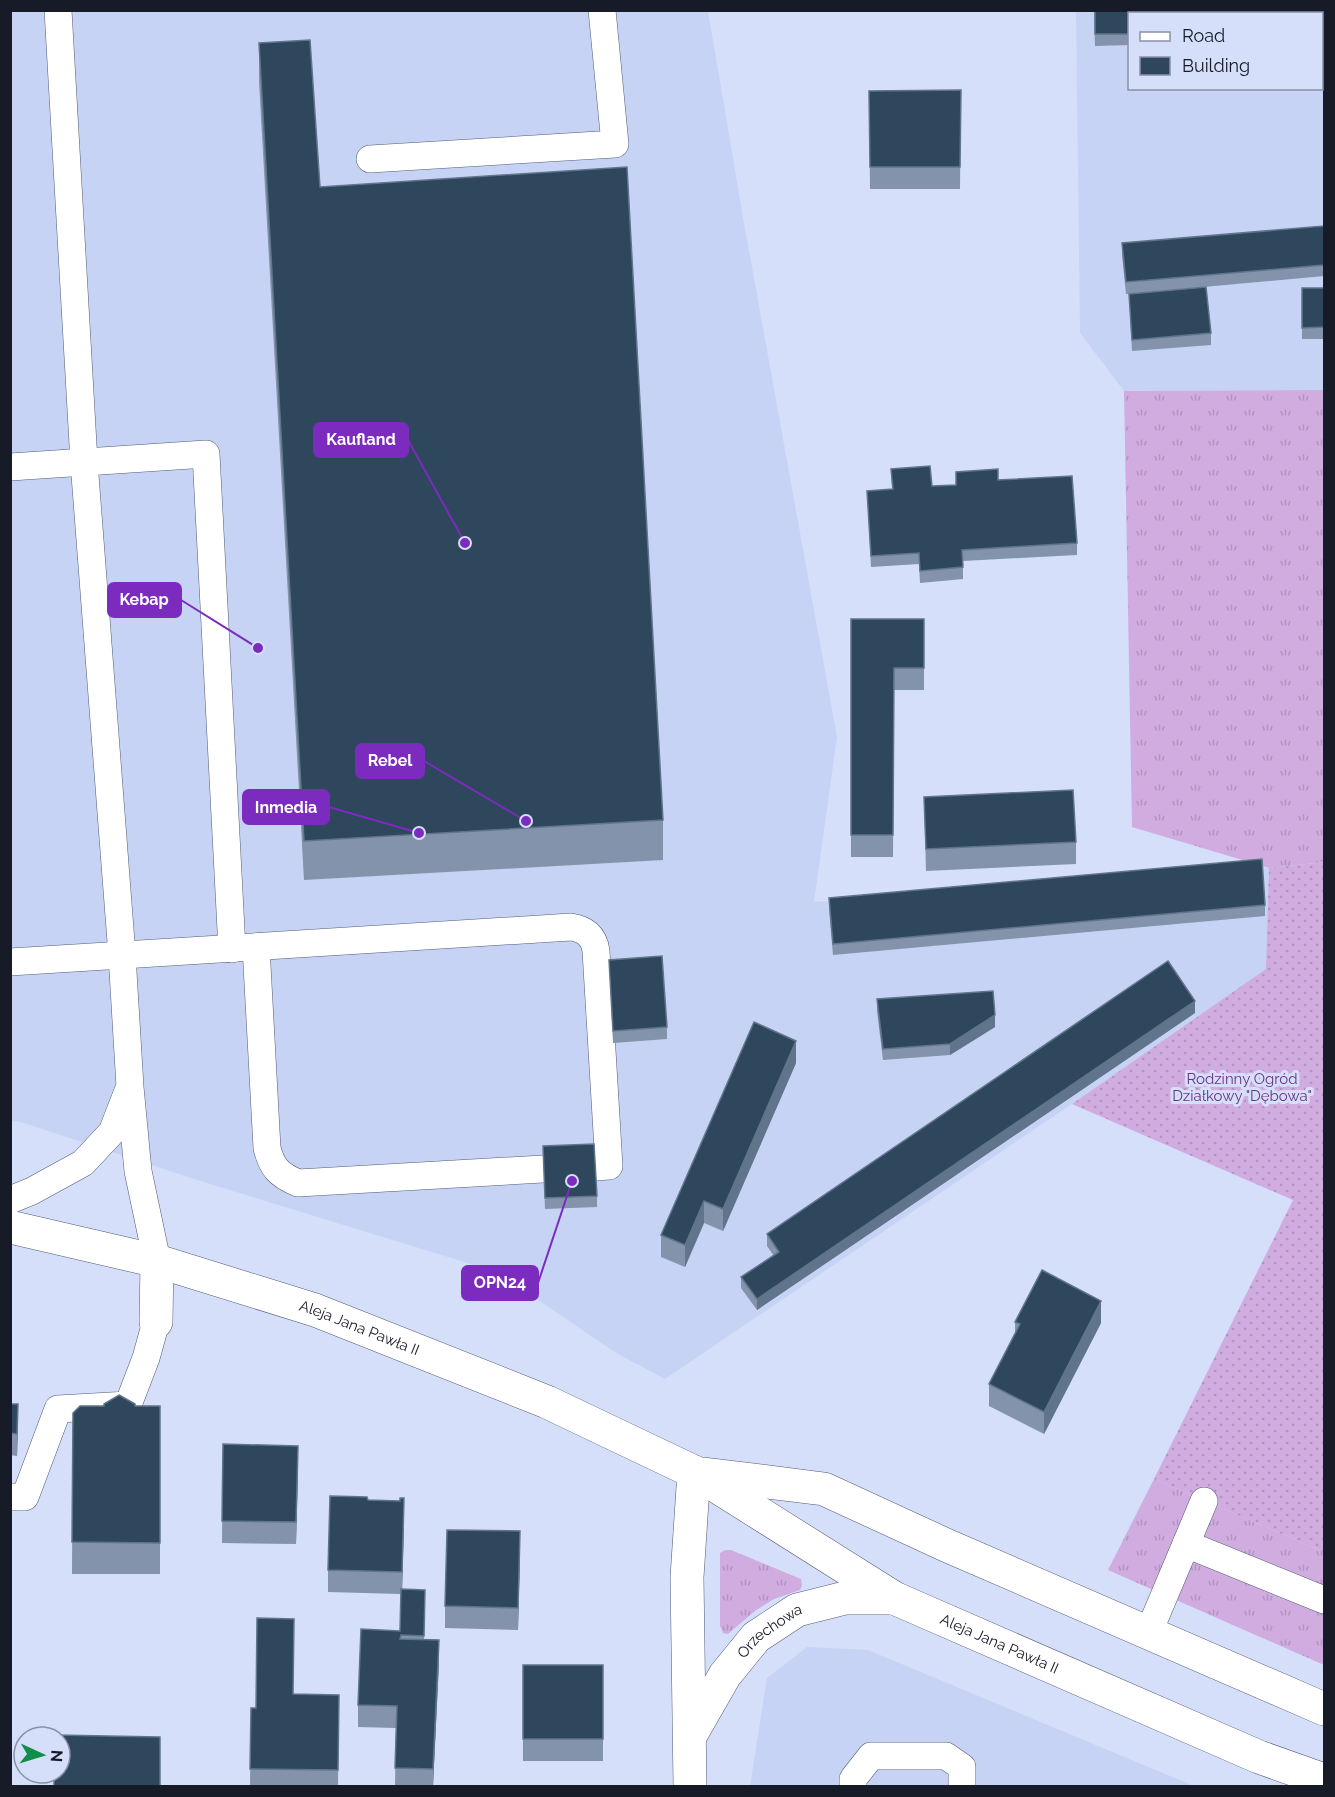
<svg xmlns="http://www.w3.org/2000/svg" width="1335" height="1797" viewBox="0 0 1335 1797" font-family="Raleway,sans-serif">
<defs>
<pattern id="grass-tufts" width="24" height="20" patternUnits="userSpaceOnUse" patternTransform="scale(1.5)"><rect width="24" height="20" fill="#d1ace0"/><path d="M3 7l-1-3M5 7V3M7 7l1-3M15 17l-1-3M17 17v-4M19 17l1-3" fill="none" stroke="#b393c0"/></pattern>
<pattern id="garden-dots" width="8" height="8" patternUnits="userSpaceOnUse" patternTransform="scale(1.5)"><rect width="8" height="8" fill="#d1ace0"/><path d="M2 2h.1M6 6h.1" fill="none" stroke="#b393c0" stroke-width="1.8" stroke-linecap="round"/></pattern>
</defs>
<rect width="100%" height="100%" fill="#d5dffa"/>
<g fill="#c7d3f4" fill-rule="evenodd">
<path d="M 10,11 L 708,11 L 744,223 L 837,737 L 814,902 L 1269,868 L 1267,969 L 1072,1104 L 665,1379 L 616,1353 L 497,1272 L 194,1179 L 21,1122 L 11,1121 Z"/>
<path d="M 1076,11 L 1324,11 L 1324,390 L 1124,391 L 1080,333 ZM 1130,14 L 1322,14 L 1322,88 L 1130,88 Z"/>
<path d="M 807,1647 L 868,1650 L 1194,1786 L 750,1786 L 767,1678 Z"/>
</g>
<g fill="url(#grass-tufts)">
<path d="M 1324,390 L 1324,862 L 1269,868 L 1132,827 L 1124,391 Z"/>
<path d="M 1154,1479 L 1324,1552 L 1324,1665 L 1108,1570 Z"/>
<path d="M 725,1550 L 731,1550 L 801,1579 L 802,1585 L 800,1590 L 774,1599 L 755,1611 L 728,1634 L 723,1633 L 720,1626 L 720,1553 Z"/>
</g>
<path fill="url(#garden-dots)" d="M 1324,862 L 1324,1552 L 1154,1479 L 1293,1200 L 1072,1104 L 1266,969 L 1269,868 Z"/>
<g fill="none" stroke-linecap="round" stroke-linejoin="round">
<defs>
<g id="service">
<path d="M 58,10 L 84,462 L 122,955 L 130,1087 L 138,1171 L 157,1261"/>
<path d="M 370,159 L 615,144 L 602,10"/>
<path d="M 10,467 L 206,454 L 232,949"/>
<path d="M 256,947 L 267,1148 C 272,1168 279,1175 298,1183 L 543,1169"/>
<path d="M 10,962 L 571,927 C 585,929 594,936 596,951 L 609,1166 L 595,1167"/>
<path d="M 10,1200 L 32,1191 L 83,1163 L 112,1132 L 128,1091"/>
<path d="M 10,1497 L 25,1497 L 58,1409 L 128,1405 L 146,1358 L 156,1322"/>
<path d="M 1186,1544 L 1204,1501"/>
<path d="M 1148,1634 L 1186,1544 L 1324,1600"/>
<path d="M 853,1786 L 853,1779 L 871,1756 L 946,1756 L 962,1767 L 962,1786"/>
</g>
<g id="minor">
<path id="s1" d="M 690,1736 L 725,1675 L 756,1637 L 797,1610 L 845,1598 L 894,1598"/>
<path d="M 690,1786 L 687,1577 L 694,1472"/>
</g>
<g id="tertiary">
<path id="s2" d="M 10,1227 L 157,1261 L 315,1310 L 547,1402 L 694,1472 L 894,1598 L 1259,1757 L 1324,1780"/>
<path d="M 156,1322 L 157,1261"/>
<path d="M 704,1474 L 824,1489 L 948,1546 L 1324,1709"/>
</g>
</defs>
<use href="#service" stroke="#515b78" stroke-width="28"/>
<use href="#minor" stroke="#515b78" stroke-width="34"/>
<use href="#tertiary" stroke="#515b78" stroke-width="34"/>
<use href="#service" stroke="#fff" stroke-width="27"/>
<use href="#minor" stroke="#fff" stroke-width="33"/>
<use href="#tertiary" stroke="#fff" stroke-width="33"/>
</g>
<g fill="#8293ab">
<path d="M 1094,10 L 1130,14 L 1130,45 L 1095,46 Z"/>
<path d="M 259,43 L 320,187 L 663,820 L 663,860 L 304,880 L 259,82 Z"/>
<path d="M 961,90 L 960,189 L 870,189 L 869,91 Z"/>
<path d="M 1324,226 L 1324,276 L 1126,294 L 1122,255 L 1122,243 Z"/>
<rect x="1302" y="288" width="22" height="51"/>
<path d="M 1129,294 L 1211,333 L 1211,345 L 1132,351 Z"/>
<path d="M 891,469 L 932,486 L 956,485 L 956,472 L 998,480 L 1077,543 L 1077,555 L 963,561 L 963,579 L 920,583 L 919,564 L 871,567 L 867,491 L 892,489 Z"/>
<path d="M 851,619 L 924,619 L 924,690 L 894,690 L 893,857 L 851,857 Z"/>
<path d="M 924,797 L 1076,842 L 1076,864 L 926,871 Z"/>
<path d="M 829,898 L 1265,905 L 1265,916 L 833,955 L 829,909 Z"/>
<path d="M 609,960 L 667,1027 L 667,1039 L 613,1043 Z"/>
<path d="M 877,999 L 995,1027 L 950,1055 L 883,1060 L 877,1011 Z"/>
<path d="M 1195,1013 L 757,1310 L 741,1288 L 741,1277 L 774,1256 L 767,1246 L 767,1234 Z"/>
<path d="M 796,1063 L 723,1231 L 704,1223 L 685,1267 L 661,1257 L 661,1235 Z"/>
<path d="M 543,1146 L 597,1196 L 597,1207 L 545,1209 Z"/>
<path d="M 1015,1322 L 1101,1323 L 1044,1434 L 989,1406 L 989,1384 L 1015,1334 Z"/>
<path d="M 10,1404 L 18,1426 L 17,1456 L 10,1455 Z"/>
<path d="M 104,1404 L 135,1406 L 160,1406 L 160,1574 L 72,1574 L 73,1413 L 104,1406 Z"/>
<path d="M 223,1444 L 298,1468 L 296,1544 L 222,1543 Z"/>
<path d="M 368,1500 L 404,1520 L 402,1589 L 425,1590 L 424,1640 L 439,1662 L 433,1786 L 395,1786 L 396,1728 L 358,1727 L 358,1705 L 400,1631 L 401,1594 L 328,1592 L 328,1570 Z"/>
<path d="M 520,1553 L 518,1630 L 445,1628 L 445,1606 Z"/>
<rect x="523" y="1665" width="80" height="96"/>
<path d="M 293,1694 L 339,1695 L 338,1786 L 250,1786 L 251,1708 L 256,1708 Z"/>
</g>
<g fill="#60758b">
<path d="M 1195,1001 L 1195,1013 L 757,1310 L 757,1299 Z"/>
<path d="M 995,1015 L 995,1027 L 950,1055 L 950,1044 Z"/>
<path d="M 796,1041 L 796,1063 L 723,1231 L 723,1209 Z"/>
<path d="M 704,1201 L 704,1223 L 685,1267 L 685,1245 Z"/>
<path d="M 1101,1301 L 1101,1323 L 1044,1434 L 1044,1412 Z"/>
<path d="M 18,1404 L 18,1426 L 17,1456 L 17,1434 Z"/>
<path d="M 298,1446 L 298,1468 L 296,1544 L 296,1522 Z"/>
<path d="M 404,1498 L 404,1520 L 402,1594 L 402,1572 Z"/>
<path d="M 520,1531 L 520,1553 L 518,1630 L 518,1608 Z"/>
<path d="M 439,1640 L 439,1662 L 433,1786 L 433,1769 Z"/>
</g>
<g fill="#2e475c" stroke="#60758b" stroke-width="1.5">
<path d="M 1095,10 L 1254,10 L 1254,14 L 1130,14 L 1130,34 L 1095,34 Z"/>
<path d="M 310,40 L 320,187 L 627,167 L 663,820 L 304,841 L 259,43 Z"/>
<path d="M 961,90 L 960,167 L 870,167 L 869,91 Z"/>
<path d="M 1324,226 L 1324,265 L 1126,282 L 1122,243 Z"/>
<path d="M 1206,287 L 1211,333 L 1132,340 L 1129,294 Z"/>
<path d="M 1302,288 L 1324,288 L 1324,327 L 1302,328 Z"/>
<path d="M 930,466 L 932,486 L 956,485 L 956,472 L 998,469 L 998,480 L 1072,476 L 1077,543 L 962,550 L 963,567 L 920,571 L 919,553 L 871,556 L 867,491 L 893,489 L 891,469 Z"/>
<path d="M 851,619 L 924,619 L 924,668 L 894,668 L 893,835 L 851,835 Z"/>
<path d="M 1073,790 L 1076,842 L 926,849 L 924,797 Z"/>
<path d="M 1262,859 L 1265,905 L 833,944 L 829,898 Z"/>
<path d="M 662,956 L 667,1027 L 613,1031 L 609,960 Z"/>
<path d="M 1168,961 L 1195,1001 L 757,1299 L 741,1277 L 779,1252 L 767,1234 Z"/>
<path d="M 993,991 L 995,1015 L 950,1044 L 883,1049 L 877,999 Z"/>
<path d="M 754,1022 L 796,1041 L 723,1209 L 704,1201 L 685,1245 L 661,1235 Z"/>
<path d="M 594,1144 L 597,1196 L 545,1198 L 543,1146 Z"/>
<path d="M 1042,1270 L 1101,1301 L 1044,1412 L 989,1384 L 1020,1324 L 1015,1322 Z"/>
<path d="M 119,1395 L 135,1404 L 135,1406 L 160,1406 L 160,1543 L 72,1542 L 73,1413 L 80,1406 L 104,1406 L 104,1404 Z"/>
<path d="M 10,1404 L 18,1404 L 17,1434 L 10,1433 Z"/>
<path d="M 223,1444 L 298,1446 L 296,1522 L 222,1521 Z"/>
<path d="M 330,1496 L 367,1497 L 368,1500 L 400,1501 L 400,1498 L 404,1498 L 402,1572 L 328,1570 Z"/>
<path d="M 447,1530 L 520,1531 L 518,1608 L 445,1606 Z"/>
<path d="M 401,1589 L 425,1590 L 424,1636 L 401,1635 L 400,1639 L 439,1640 L 433,1769 L 395,1768 L 397,1706 L 358,1705 L 361,1629 L 400,1631 Z"/>
<path d="M 257,1618 L 294,1619 L 293,1694 L 339,1695 L 338,1770 L 250,1769 L 251,1708 L 256,1708 Z"/>
<rect x="523" y="1665" width="80" height="74"/>
<path d="M 55,1735 L 160,1737 L 160,1786 L 54,1786 L 54,1773 L 60,1773 L 60,1737 L 55,1737 Z"/>
</g>
<g text-anchor="middle" stroke-width="6" stroke-linejoin="round" paint-order="stroke">
<g font-size="15" fill="#6c3282" stroke="#d5dffa">
<text x="1242" y="1084">Rodzinny Ogród<tspan x="1242" dy="17">Działkowy "Dębowa"</tspan></text>
</g>
<g font-size="15" fill="#171b27" stroke="#d5dffa">
<text dy="5" stroke="none"><textPath href="#s2" startOffset="364">Aleja Jana Pawła II</textPath></text>
<text dy="5" stroke="none"><textPath href="#s1" startOffset="134">Orzechowa</textPath></text>
<text dy="5" stroke="none"><textPath href="#s2" startOffset="1080">Aleja Jana Pawła II</textPath></text>
</g>
</g>
<path fill="none" stroke="#7b2cbf" stroke-width="2" d="M465 543L408 440M258 648L181 600M526 821L424 761M419 833L329 807M572 1181L538 1283"/>
<g fill="#7b2cbf" stroke="#d5dffa" stroke-width="2">
<circle cx="465" cy="543" r="6"/>
<circle cx="258" cy="648" r="6"/>
<circle cx="526" cy="821" r="6"/>
<circle cx="419" cy="833" r="6"/>
<circle cx="572" cy="1181" r="6"/>
</g>
<g fill="#7b2cbf" stroke="#7b2cbf" stroke-width="2">
<rect x="314" y="423" width="94" height="34" rx="6"/>
<rect x="108" y="583" width="73" height="34" rx="6"/>
<rect x="356" y="744" width="68" height="34" rx="6"/>
<rect x="243" y="790" width="86" height="34" rx="6"/>
<rect x="462" y="1266" width="76" height="34" rx="6"/>
</g>
<g font-size="16" text-anchor="middle" font-weight="bold" fill="#fff">
<text x="361" y="445">Kaufland</text>
<text x="144" y="605">Kebap</text>
<text x="390" y="766">Rebel</text>
<text x="286" y="813">Inmedia</text>
<text x="500" y="1288">OPN24</text>
</g>
<rect width="1335" height="1797" fill="none" stroke="#171b27" stroke-width="24"/>
<rect x="1128" y="12" width="195" height="78" fill="#d5dffa" stroke="#8991a6" stroke-width="1.5"/>
<rect x="1140" y="32" width="30" height="9" fill="#ffffff" stroke="#8991a6" stroke-width="1.5"/>
<text x="1182" y="42" font-size="18" fill="#171b27">Road</text>
<rect x="1140" y="57" width="30" height="18" fill="#2e475c" stroke="#8991a6" stroke-width="1.5"/>
<text x="1182" y="72" font-size="18" fill="#171b27">Building</text>
<g transform="translate(42 1755) rotate(94)"><circle r="28" fill="#d5dffa" stroke="#8991a6" stroke-width="1.5"/>
<path d="M0-4.5L10 22L0 15L-10 22Z" fill="#108d49"/>
<text y="-9" font-size="16" font-weight="bold" text-anchor="middle" fill="#171b27">N</text>
</g>
</svg>
